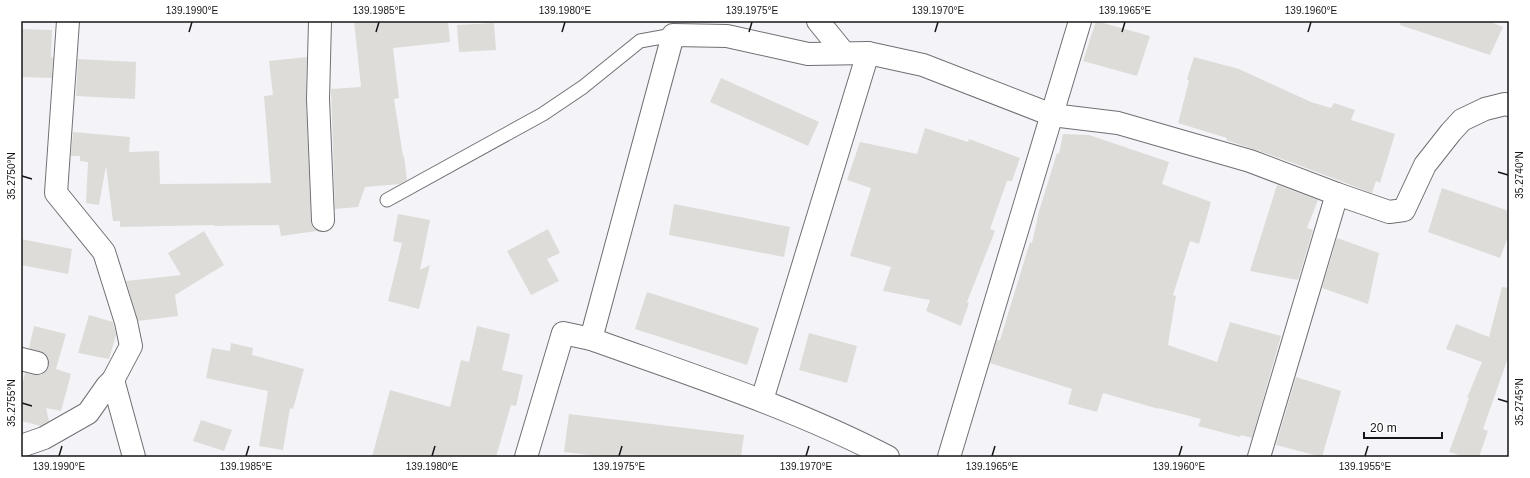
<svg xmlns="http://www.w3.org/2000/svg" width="1530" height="478" viewBox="0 0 1530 478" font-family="Helvetica,sans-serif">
<rect width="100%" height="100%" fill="#f4f4f8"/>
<g fill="#dedcd8">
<path d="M 354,21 L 448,21 L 450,42 L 393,48 L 399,98 L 394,99 L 403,156 L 404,156 L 407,180 L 400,184 L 365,187 L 358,207 L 335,209 L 331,89 L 361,87 Z"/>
<path d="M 1096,21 L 1150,36 L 1137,76 L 1083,61 Z"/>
<path d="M 1401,21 L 1489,21 L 1503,27 L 1490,55 L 1400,25 Z"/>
<path d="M 494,23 L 496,50 L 459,52 L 457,25 Z"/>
<path d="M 21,29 L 52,30 L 51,57 L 53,58 L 52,78 L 21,77 Z"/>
<path d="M 307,57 L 306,100 L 311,221 L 312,226 L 317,231 L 281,236 L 279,225 L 213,226 L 215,225 L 120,227 L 120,221 L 113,221 L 106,166 L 99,205 L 86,203 L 88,162 L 80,161 L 80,156 L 71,156 L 73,132 L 130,137 L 129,152 L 159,151 L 160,184 L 271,183 L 264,96 L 273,95 L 269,61 Z"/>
<path d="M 1194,57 L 1239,69 L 1311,102 L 1331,108 L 1334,103 L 1355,110 L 1351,120 L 1395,134 L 1380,183 L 1376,181 L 1372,193 L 1285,160 L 1226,140 L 1227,138 L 1178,123 L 1189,81 L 1187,79 Z"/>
<path d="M 78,59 L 136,62 L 135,99 L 76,96 Z"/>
<path d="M 721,78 L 819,122 L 808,146 L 710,102 Z"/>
<path d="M 925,128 L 968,142 L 969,139 L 1020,158 L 1012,181 L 1007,181 L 990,229 L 995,231 L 967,302 L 969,303 L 961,326 L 926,311 L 930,300 L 883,291 L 891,267 L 850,256 L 871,188 L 847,180 L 860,142 L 917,154 Z"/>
<path d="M 1063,134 L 1089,135 L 1169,162 L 1162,184 L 1211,202 L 1199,244 L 1190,241 L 1173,295 L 1176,296 L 1168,345 L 1217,362 L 1230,322 L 1281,336 L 1252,438 L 1241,435 L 1240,437 L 1198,426 L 1201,419 L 1159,408 L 1159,409 L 1103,393 L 1097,412 L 1068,404 L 1072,389 L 990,363 L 997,340 L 1000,340 L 1030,242 L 1032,243 L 1039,211 L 1057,153 L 1059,154 Z"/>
<path d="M 1277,185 L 1318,200 L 1307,228 L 1313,230 L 1298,280 L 1250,271 Z"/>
<path d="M 1442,188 L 1509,211 L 1509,234 L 1500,258 L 1428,232 Z"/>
<path d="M 674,204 L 790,227 L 784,257 L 669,235 Z"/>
<path d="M 398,214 L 430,220 L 420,270 L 430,265 L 419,309 L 388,301 L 402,243 L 393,241 Z"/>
<path d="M 548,229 L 560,253 L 547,259 L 559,281 L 531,295 L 507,251 Z"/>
<path d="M 204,231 L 224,265 L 175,295 L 178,316 L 138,321 L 126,281 L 181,275 L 168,253 Z"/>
<path d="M 1337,238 L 1379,253 L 1368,304 L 1322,288 Z"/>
<path d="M 21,239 L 72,249 L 68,274 L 21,265 Z"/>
<path d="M 1502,287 L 1509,288 L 1509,355 L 1483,429 L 1488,431 L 1479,457 L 1465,457 L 1449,452 L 1469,398 L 1467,398 L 1482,362 L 1446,349 L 1456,324 L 1489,337 Z"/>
<path d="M 647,292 L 759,328 L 747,365 L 635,329 Z"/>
<path d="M 89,315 L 113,322 L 116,335 L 109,359 L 78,353 Z"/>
<path d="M 34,326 L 66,334 L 56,369 L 71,374 L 61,411 L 46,408 L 49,421 L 41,426 L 21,421 L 21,389 L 25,373 L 34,375 L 41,375 L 46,371 L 49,366 L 49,359 L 45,354 L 29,348 Z"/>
<path d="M 477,326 L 510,334 L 502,370 L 523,375 L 516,406 L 511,405 L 496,457 L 372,457 L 390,390 L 450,407 L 461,360 L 469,362 Z"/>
<path d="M 809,333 L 857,346 L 847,383 L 799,370 Z"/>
<path d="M 231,343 L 253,348 L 252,355 L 304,369 L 293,409 L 290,408 L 283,450 L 259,446 L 268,391 L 206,378 L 212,348 L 230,351 Z"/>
<path d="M 1296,377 L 1341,391 L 1322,457 L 1276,445 Z"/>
<path d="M 569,414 L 744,435 L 741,457 L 607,457 L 564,452 Z"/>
<path d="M 201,420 L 232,430 L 224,451 L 193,441 Z"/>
</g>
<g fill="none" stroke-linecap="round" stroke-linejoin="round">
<defs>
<path id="service" d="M 387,200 L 543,114 L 583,87 L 640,41 L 673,35"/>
<g id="minor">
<path d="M 320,21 L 318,99 L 323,220"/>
<path d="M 818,21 L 844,53"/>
<path d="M 591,339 L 673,35 L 727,36 L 808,54 L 868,53 L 923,65 L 1052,115 L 1118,123 L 1250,161 L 1337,194 L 1389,212 L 1404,210 L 1425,165 L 1451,132 L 1462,120 L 1485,109 L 1505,104 L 1509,105"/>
<path d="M 21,359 L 37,363"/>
<path d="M 113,380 L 134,457"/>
<path d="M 762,400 L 868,53"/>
<path d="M 21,446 L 44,438 L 88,413 L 107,386 L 113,380 L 131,346 L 126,322 L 104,252 L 56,193 L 68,21"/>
<path d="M 526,457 L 563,333 L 591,339 C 691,375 794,408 888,457"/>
<path d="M 949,457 L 1080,21"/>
<path d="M 1259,457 L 1337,194"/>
</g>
</defs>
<use href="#service" stroke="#707074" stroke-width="15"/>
<use href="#minor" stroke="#707074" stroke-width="24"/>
<use href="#service" stroke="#fff" stroke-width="13"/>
<use href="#minor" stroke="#fff" stroke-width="22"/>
</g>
<path fill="none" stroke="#161618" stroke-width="1.5" d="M 189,32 L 192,22M 376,32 L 379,22M 562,32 L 565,22M 749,32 L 752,22M 935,32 L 938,22M 1122,32 L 1125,22M 1308,32 L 1311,22M 1498,172 L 1508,175M 22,176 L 32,179M 1498,399 L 1508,402M 22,403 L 32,406M 59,456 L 62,446M 246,456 L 249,446M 432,456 L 435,446M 619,456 L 622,446M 806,456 L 809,446M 992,456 L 995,446M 1179,456 L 1182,446M 1365,456 L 1368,446"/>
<rect width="1530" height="478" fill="none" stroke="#ffffff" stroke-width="44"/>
<path d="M1364 432v6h78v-6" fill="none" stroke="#161618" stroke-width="2"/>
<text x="1370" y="432" font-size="12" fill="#161618" stroke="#ffffff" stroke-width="3" paint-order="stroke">20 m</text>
<rect x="22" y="22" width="1486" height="434" fill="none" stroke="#161618" stroke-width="1.5"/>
<g font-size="10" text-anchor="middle" fill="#161618">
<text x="192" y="14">139.1990°E</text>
<text x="379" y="14">139.1985°E</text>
<text x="565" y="14">139.1980°E</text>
<text x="752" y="14">139.1975°E</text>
<text x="938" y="14">139.1970°E</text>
<text x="1125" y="14">139.1965°E</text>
<text x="1311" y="14">139.1960°E</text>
<text transform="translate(1519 175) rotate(-90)" y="4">35.2740°N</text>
<text transform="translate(11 176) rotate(-90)" y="4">35.2750°N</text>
<text transform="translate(1519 402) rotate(-90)" y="4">35.2745°N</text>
<text transform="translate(11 403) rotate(-90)" y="4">35.2755°N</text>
<text x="59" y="470">139.1990°E</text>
<text x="246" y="470">139.1985°E</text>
<text x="432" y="470">139.1980°E</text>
<text x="619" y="470">139.1975°E</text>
<text x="806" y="470">139.1970°E</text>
<text x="992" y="470">139.1965°E</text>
<text x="1179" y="470">139.1960°E</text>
<text x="1365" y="470">139.1955°E</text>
</g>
</svg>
